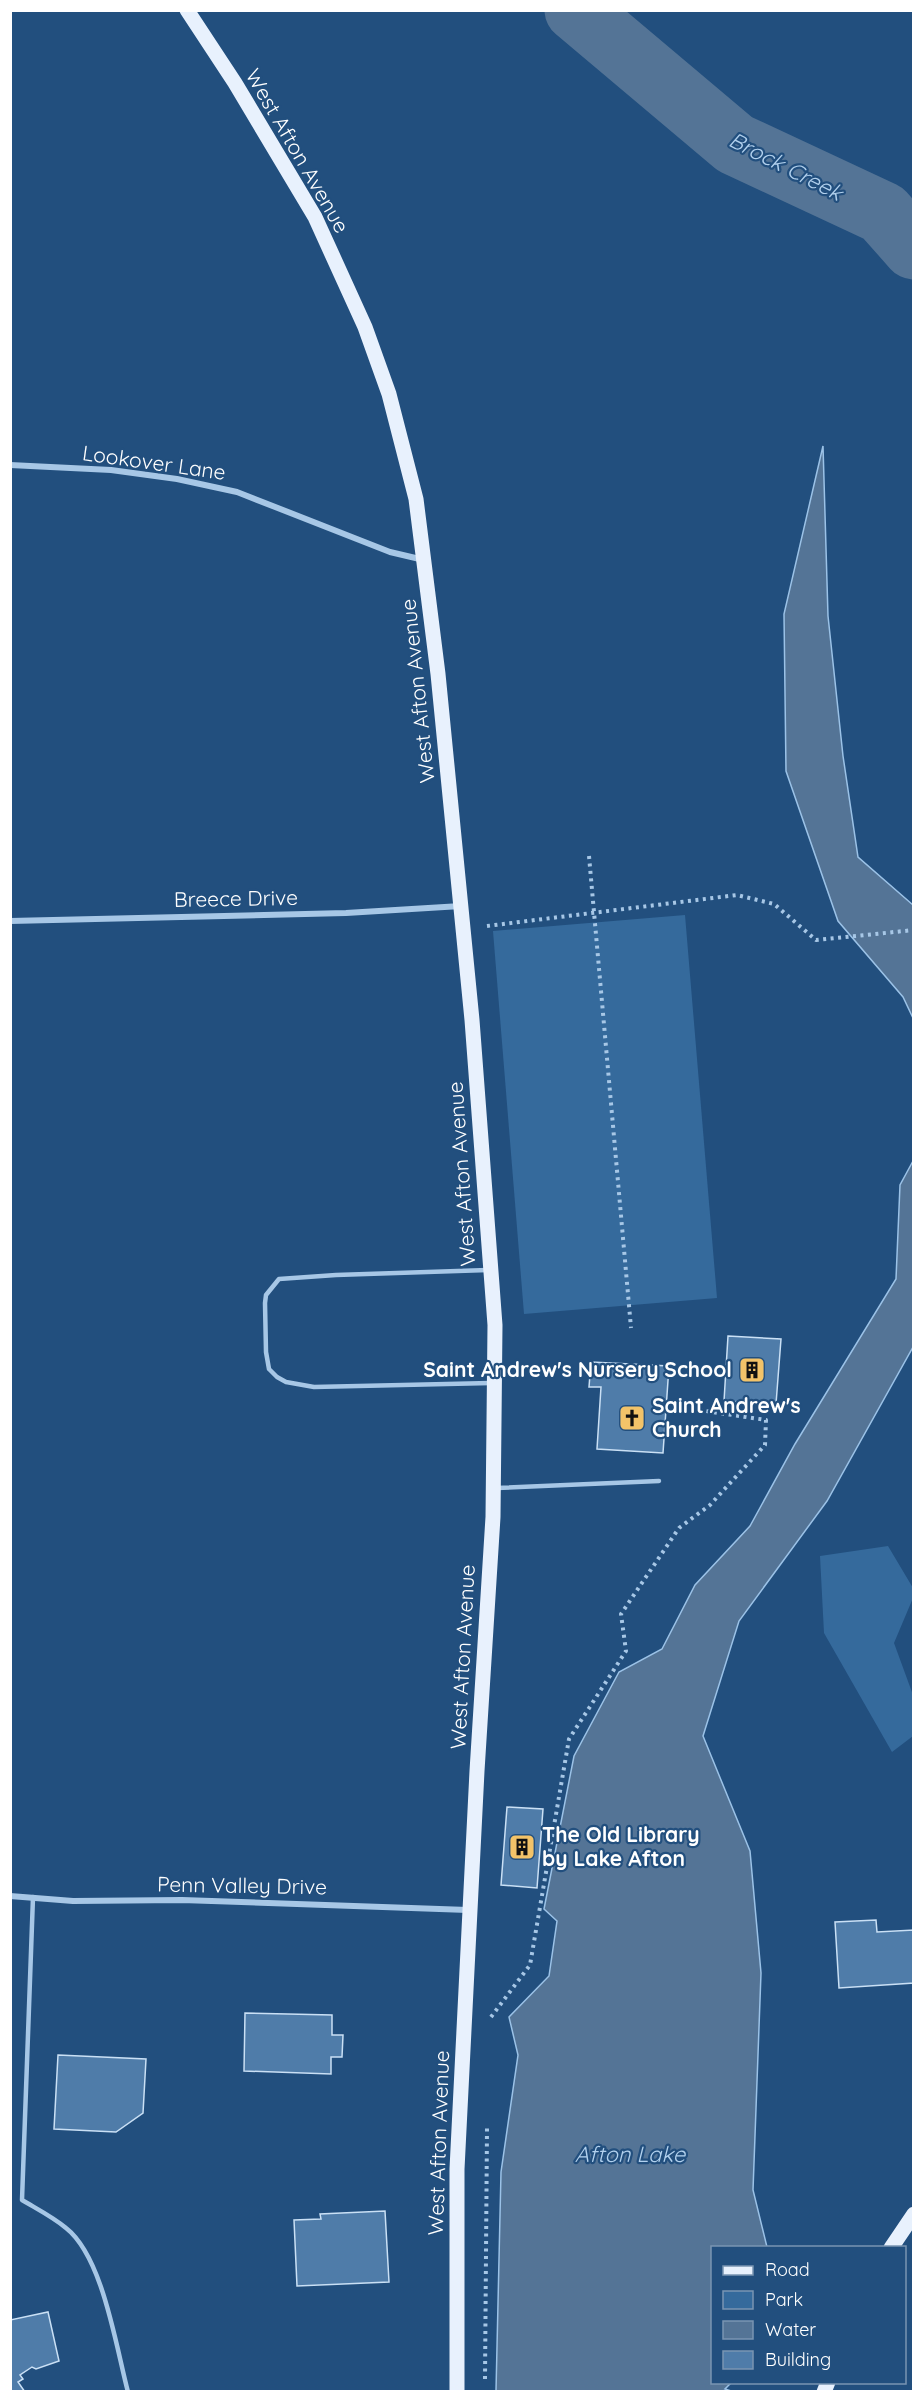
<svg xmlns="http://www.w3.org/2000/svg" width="924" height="2402" viewBox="0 0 924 2402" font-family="Quicksand,sans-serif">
<rect width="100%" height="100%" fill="#224f7e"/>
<g fill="#356a9c">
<path d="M 685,915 L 717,1298 L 524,1314 L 493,931 Z"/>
<path d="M 888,1546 L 913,1588 L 913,1598 L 894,1643 L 913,1695 L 913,1736 L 892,1752 L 824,1633 L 820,1556 Z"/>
</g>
<g fill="#547496" stroke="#9bc2e7" stroke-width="1.5">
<path d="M 823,446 L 828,616 L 843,756 L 858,857 L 913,905 L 913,1018 L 903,997 L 838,921 L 786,771 L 784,614 Z"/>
<path d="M 913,1161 L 913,1347 L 827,1501 L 739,1621 L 703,1736 L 750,1851 L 761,1973 L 753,2190 L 767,2247 L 712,2248 L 712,2382 L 731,2383 L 725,2389 L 731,2391 L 496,2391 L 501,2172 L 518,2055 L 509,2017 L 549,1976 L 557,1921 L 544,1909 L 574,1756 L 619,1672 L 662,1649 L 695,1585 L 750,1526 L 795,1444 L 896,1279 L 900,1185 Z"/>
</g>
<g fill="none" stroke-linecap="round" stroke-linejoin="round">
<path stroke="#547496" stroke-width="63" d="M 576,10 L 735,144 L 883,213 L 914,248"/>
</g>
<g fill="#4f7ca9" stroke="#cae0f5" stroke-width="1.5">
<path d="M 728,1336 L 781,1339 L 776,1404 L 724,1401 Z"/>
<path d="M 591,1362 L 669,1366 L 663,1453 L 597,1449 L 601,1387 L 589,1387 Z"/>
<path d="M 507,1807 L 543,1809 L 537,1888 L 501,1885 Z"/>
<path d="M 876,1920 L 877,1932 L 914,1930 L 914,1983 L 839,1988 L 835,1922 Z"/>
<path d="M 245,2013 L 332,2015 L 332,2035 L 343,2035 L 342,2057 L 331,2057 L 331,2074 L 244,2071 Z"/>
<path d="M 58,2055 L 146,2059 L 143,2113 L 116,2132 L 54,2129 Z"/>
<path d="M 385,2211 L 389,2282 L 297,2286 L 294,2220 L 321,2219 L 320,2214 Z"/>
<path d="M 48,2312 L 59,2361 L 36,2369 L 32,2367 L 20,2375 L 23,2379 L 18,2382 L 25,2392 L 10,2392 L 10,2320 Z"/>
</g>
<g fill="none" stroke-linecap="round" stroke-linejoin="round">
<g stroke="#a7c7e6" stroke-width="4" stroke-dasharray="3 4.5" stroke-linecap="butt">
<path d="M 589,856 L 631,1328"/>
<path d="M 487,926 L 737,895 L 774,904 L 816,940 L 914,930"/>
<path d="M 491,2017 L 530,1965 L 569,1739 L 626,1651 L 621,1614 L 679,1528 L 710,1505 L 765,1445 L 766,1420 L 692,1409"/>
<path d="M 485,2379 L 487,2128"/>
</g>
<g stroke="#a7c7e6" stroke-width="4.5">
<path d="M 488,1270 L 336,1275 L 279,1279 L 266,1295 L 265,1303 L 266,1352 L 269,1369 L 277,1377 L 286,1382 L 314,1387 L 491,1383"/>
<path d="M 497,1488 L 659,1481"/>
<path d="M 33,1897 L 22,2200 C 37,2209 53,2217 66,2228 C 103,2257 116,2347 128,2392"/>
</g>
<g stroke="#a7c7e6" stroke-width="6">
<path d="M 10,465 L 111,470 L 177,479 L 237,492 L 390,552 L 424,560"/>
<path d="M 10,921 L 346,913 L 461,906"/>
<path d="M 10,1896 L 73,1901 L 182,1900 L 468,1910"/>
</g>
<g stroke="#e8f1fd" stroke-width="15">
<path d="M 187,10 L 235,83 L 315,217 L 365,327 L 389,394 L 416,499 L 438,674 L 472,1020 L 495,1325 L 493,1517 L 477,1771 L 457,2169 L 457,2392"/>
<path d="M 891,2248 L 914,2214"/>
<path d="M 824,2392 L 828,2382"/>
</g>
</g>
<defs>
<symbol id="building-square" viewBox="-11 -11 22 22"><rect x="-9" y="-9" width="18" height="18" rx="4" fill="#f2c369" stroke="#224f7e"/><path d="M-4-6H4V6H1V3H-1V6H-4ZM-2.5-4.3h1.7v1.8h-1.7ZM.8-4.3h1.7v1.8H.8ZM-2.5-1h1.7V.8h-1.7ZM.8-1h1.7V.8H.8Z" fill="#111"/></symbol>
<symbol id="church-square" viewBox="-11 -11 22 22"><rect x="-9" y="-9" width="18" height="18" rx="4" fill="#f2c369" stroke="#224f7e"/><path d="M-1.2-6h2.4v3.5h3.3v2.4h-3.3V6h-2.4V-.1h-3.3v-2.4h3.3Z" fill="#111"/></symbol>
</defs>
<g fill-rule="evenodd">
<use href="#building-square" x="737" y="1355" width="30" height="30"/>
<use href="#church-square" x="617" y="1403" width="30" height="30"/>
<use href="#building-square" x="507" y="1832" width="30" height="30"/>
</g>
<g text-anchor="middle" stroke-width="4.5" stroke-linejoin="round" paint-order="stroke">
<g font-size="21" fill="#fff" stroke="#224f7e">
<text transform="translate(297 151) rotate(60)" y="7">West Afton Avenue</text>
<text transform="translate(154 463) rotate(8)" y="7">Lookover Lane</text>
<text transform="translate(418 691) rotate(-96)" y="7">West Afton Avenue</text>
<text transform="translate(236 899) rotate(-1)" y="7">Breece Drive</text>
<text transform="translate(462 1174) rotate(-94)" y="7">West Afton Avenue</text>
<text transform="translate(463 1657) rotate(-87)" y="7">West Afton Avenue</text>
<text transform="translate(242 1886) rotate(1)" y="7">Penn Valley Drive</text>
<text transform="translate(439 2143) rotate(-88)" y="7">West Afton Avenue</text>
</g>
<g font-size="21" font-weight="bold" fill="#fff" stroke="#224f7e" text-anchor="start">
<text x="732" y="1377" text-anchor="end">Saint Andrew's Nursery School</text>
<text x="652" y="1413">Saint Andrew's<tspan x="652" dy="24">Church</tspan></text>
<text x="542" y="1842">The Old Library<tspan x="542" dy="24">by Lake Afton</tspan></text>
</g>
<g font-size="22" font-style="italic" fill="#b2d1ee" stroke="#224f7e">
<text transform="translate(786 166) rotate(27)" y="8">Brock Creek</text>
<text x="630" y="2162">Afton Lake</text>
</g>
</g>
<rect width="924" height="2402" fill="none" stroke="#ffffff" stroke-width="24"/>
<rect x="711" y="2246" width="195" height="138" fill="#224f7e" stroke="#7a95b2" stroke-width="1.5"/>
<rect x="723" y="2266" width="30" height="9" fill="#e8f1fd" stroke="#7a95b2" stroke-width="1.5"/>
<text x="765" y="2276" font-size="18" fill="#ffffff">Road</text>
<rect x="723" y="2291" width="30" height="18" fill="#356a9c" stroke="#7a95b2" stroke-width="1.5"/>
<text x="765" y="2306" font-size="18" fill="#ffffff">Park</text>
<rect x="723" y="2321" width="30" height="18" fill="#547496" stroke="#7a95b2" stroke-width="1.5"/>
<text x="765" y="2336" font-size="18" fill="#ffffff">Water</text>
<rect x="723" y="2351" width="30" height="18" fill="#4f7ca9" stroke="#7a95b2" stroke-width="1.5"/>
<text x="765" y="2366" font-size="18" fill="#ffffff">Building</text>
</svg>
